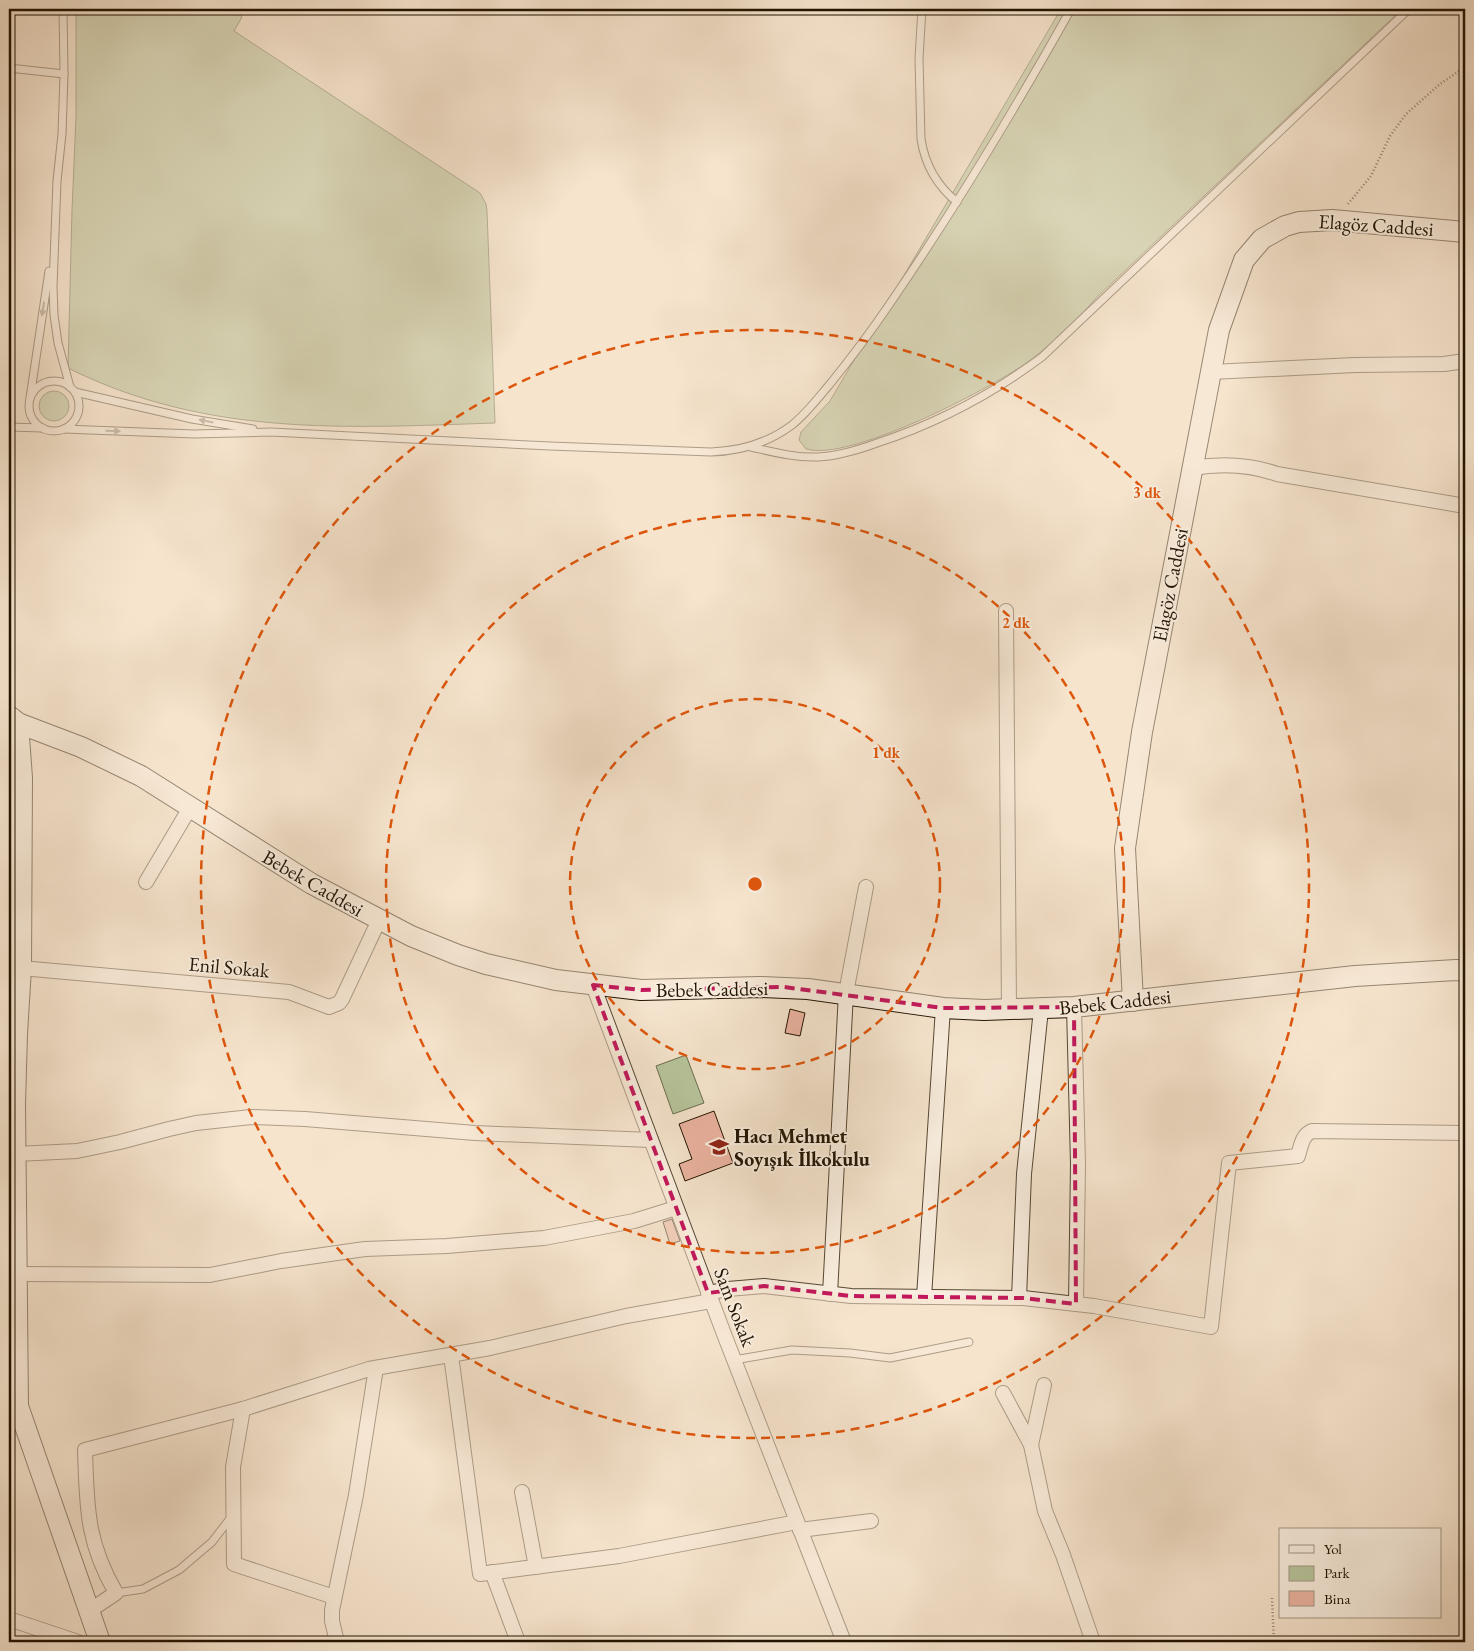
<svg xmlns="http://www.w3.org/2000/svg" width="1474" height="1651" viewBox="0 0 1474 1651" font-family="'EB Garamond',serif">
<rect width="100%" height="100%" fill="#f5e4cd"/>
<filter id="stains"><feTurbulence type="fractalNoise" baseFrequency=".004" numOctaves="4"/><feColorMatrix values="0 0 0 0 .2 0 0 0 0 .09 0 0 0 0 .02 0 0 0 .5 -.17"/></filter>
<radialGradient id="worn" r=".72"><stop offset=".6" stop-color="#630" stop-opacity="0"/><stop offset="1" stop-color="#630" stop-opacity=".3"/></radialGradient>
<g fill="#b7c59c" stroke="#6c6c4e">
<path d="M 76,9 L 233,9 L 242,17 L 234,31 L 480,193 L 486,204 L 487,211 L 495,423 C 346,428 206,437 68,368 L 72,210 L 76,117 Z"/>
<path d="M 1061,9 L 1402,9 L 1098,296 C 1076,321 1053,344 1026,363 C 988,390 850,462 806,449 L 799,440 L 801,432 L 830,401 Z"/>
<circle cx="54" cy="406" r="15"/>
<path d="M 686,1055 L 704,1103 L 673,1114 L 656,1066 Z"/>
</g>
<g fill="#ebb3a0" stroke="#221300">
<path d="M 790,1009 L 805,1013 L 800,1036 L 785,1033 Z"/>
<path d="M 714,1111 L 733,1163 L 685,1181 L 679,1164 L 692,1159 L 679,1124 Z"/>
<path d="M 672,1219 L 680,1241 L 670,1244 L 663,1222 Z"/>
</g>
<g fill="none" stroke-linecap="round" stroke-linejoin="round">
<defs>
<g id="lane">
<path d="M 63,9 L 64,74 L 62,134 L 57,181 L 53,287 L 54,315 L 58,343 L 70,387"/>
<path d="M 922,9 L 919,58 L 921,139 C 925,165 936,185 957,202"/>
<path d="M 9,68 L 64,74"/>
<circle cx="54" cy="406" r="25"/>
<path d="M 75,392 L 192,419 L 253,429"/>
<path d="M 30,398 L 49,271"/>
<path d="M 9,427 L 43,428"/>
<path d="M 64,429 L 194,434 L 271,432 L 550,446 L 711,452 C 741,451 768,443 792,425 C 807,413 818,398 830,384 C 852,357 872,330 891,302 C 956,207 1015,109 1071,9"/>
<path d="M 751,447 C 773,452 796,458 818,457 C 839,456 858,450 877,443 C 938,423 991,395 1042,357 L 1409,9"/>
<path d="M 734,1360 L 792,1350 L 850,1353 L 890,1358 L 969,1342"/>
<path d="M 116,1593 L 143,1589 L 179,1570 L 212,1542 L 232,1516"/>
</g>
<g id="street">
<path d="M 1211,372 L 1355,365 L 1444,364 L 1465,361"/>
<path d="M 1192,468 C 1222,463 1249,464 1277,474 L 1465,506"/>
<path d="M 1006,611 L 1009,1010"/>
<path d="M 146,882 L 191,806"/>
<path d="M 21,968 L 289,992 L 329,1007 L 339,1003 L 342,999 L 379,920"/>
<path d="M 593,985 L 724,1334 L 844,1642"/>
<path d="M 1074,1007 L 1078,1164 L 1076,1304"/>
<path d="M 16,1154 L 77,1151 L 120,1142 L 169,1129 L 196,1123 L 251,1117 L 305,1119 L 475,1133 L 651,1140"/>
<path d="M 17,1274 L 210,1275 L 281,1261 L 365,1249 L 447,1246 L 544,1238 L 634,1221 L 676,1208"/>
<path d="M 708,1293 L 728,1289 L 764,1286 L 851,1296 L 1023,1298 L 1094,1306 L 1211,1327 L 1229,1163 L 1298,1156 C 1301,1146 1302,1135 1312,1131 L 1465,1133"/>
<path d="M 830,1294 L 846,993 L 866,887"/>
<path d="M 924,1297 L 943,1008"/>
<path d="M 1019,1298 L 1024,1174 L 1041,1009"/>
<path d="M 451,1355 L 480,1574 L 619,1556 L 797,1522"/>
<path d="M 1003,1393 L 1031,1445 L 1045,1511 L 1063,1555 L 1093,1642"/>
<path d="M 243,1409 L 233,1467 L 234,1564 L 334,1597"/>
<path d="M 1031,1445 L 1044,1385"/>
<path d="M 522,1492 L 536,1567"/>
<path d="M 800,1530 L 871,1521"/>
<path d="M 492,1572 L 518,1642"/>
<path d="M 89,1611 L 116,1593 C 86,1541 87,1507 85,1450 L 243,1409 L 369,1369 L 490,1348 L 626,1316 L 711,1301"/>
<path d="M 9,1619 L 78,1642"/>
<path d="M 337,1642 L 332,1621 L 332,1610 L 356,1495 L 376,1368"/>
</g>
<g id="secondary">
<path d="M 9,716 L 18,723 L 81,747 L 141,776 L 312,884 L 411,936 L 458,955 L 486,964 L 556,980 L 641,990 L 760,987 L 808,989 L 943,1008 L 984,1010 L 1074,1007 L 1355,976 L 1456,970 L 1465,971"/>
<path d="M 18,723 L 22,778 L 21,968 L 17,1034 L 15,1104 L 18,1406 L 100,1642"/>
<path d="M 1133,1001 L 1125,848 L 1142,732 L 1219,330 L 1244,260 L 1262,239 L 1285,226 L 1299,222 L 1332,220 L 1465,232"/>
</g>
</defs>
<use href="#lane" stroke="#574733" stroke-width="9"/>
<use href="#street" stroke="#574733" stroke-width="16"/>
<use href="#secondary" stroke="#221300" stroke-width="22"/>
<g stroke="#221300" stroke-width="2.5" stroke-dasharray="1 2.5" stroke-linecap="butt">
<path d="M 1348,204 L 1371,176 L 1390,136 L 1406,114 L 1440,84 L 1465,67"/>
<path d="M 1272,1598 L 1274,1642"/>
</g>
<use href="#lane" stroke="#f8edde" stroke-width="7"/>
<use href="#street" stroke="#f8edde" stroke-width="14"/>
<use href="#secondary" stroke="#f8edde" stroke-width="20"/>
</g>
<defs><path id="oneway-solid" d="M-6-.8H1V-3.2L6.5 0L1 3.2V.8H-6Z" transform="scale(1.25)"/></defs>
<g fill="#988b7a">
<use href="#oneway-solid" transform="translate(43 309) rotate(99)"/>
<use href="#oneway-solid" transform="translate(206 421) rotate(-169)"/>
<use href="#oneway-solid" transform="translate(113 431) rotate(2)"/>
</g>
<path d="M0 0H1474V1651H0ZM 593,985 L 641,990 L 784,987 L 943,1008 L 1074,1007 L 1076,1304 L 1023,1298 L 851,1296 L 764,1286 L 708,1293 Z" fill="#f5e4cd" fill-opacity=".55" fill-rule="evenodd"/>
<path fill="none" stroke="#c2185b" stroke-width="4" stroke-dasharray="10 6" stroke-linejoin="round" d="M 593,985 L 641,990 L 784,987 L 943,1008 L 1074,1007 L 1076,1304 L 1023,1298 L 851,1296 L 764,1286 L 708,1293 Z"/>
<g fill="none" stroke="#de560b" stroke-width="2.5" stroke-dasharray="9 6">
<circle cx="755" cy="884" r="185"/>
<circle cx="755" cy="884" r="369"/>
<circle cx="755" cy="884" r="554"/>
</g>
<defs>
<symbol id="school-bare" viewBox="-9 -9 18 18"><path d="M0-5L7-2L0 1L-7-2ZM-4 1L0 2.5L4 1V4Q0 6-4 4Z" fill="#8f2418" stroke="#f8edde" stroke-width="2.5" paint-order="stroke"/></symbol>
</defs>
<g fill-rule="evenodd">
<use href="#school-bare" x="705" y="1133" width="28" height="28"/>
</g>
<g text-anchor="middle" stroke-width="4" stroke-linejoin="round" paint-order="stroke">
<g font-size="20" fill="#221300" stroke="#f8edde">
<text transform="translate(1376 225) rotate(4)" y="7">Elagöz Caddesi</text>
<text transform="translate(1170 585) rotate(-79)" y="7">Elagöz Caddesi</text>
<text transform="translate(313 883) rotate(30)" y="7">Bebek Caddesi</text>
<text transform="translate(229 967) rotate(5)" y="7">Enil Sokak</text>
<text transform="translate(712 989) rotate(-1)" y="7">Bebek Caddesi</text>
<text transform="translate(1115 1002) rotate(-6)" y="7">Bebek Caddesi</text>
<text transform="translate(735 1307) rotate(69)" y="7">Sam Sokak</text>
</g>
<g font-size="20" font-weight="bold" fill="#221300" stroke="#f8edde" text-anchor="start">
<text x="734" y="1143">Hacı Mehmet<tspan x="734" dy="23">Soyışık İlkokulu</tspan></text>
</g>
</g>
<circle cx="755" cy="884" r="8" fill="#de560b" stroke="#f8edde" stroke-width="2.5"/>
<g font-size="15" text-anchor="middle" font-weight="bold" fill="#de560b" stroke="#f8edde" stroke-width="4" stroke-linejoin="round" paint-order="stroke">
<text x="1147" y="498">3 dk</text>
<text x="1016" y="628">2 dk</text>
<text x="886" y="758">1 dk</text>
</g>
<rect width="1474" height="1651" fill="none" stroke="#f5e4cd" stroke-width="30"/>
<rect x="10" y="10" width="1454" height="1631" fill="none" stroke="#221300" stroke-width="2.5"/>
<rect x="15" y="15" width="1444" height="1621" fill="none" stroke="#221300"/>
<rect x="1279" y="1528" width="162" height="90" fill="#f8edde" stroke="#a29685"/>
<rect x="1289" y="1545" width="25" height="8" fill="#f8edde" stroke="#a29685"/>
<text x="1324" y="1554" font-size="15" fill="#221300">Yol</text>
<rect x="1289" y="1566" width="25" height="15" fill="#b7c59c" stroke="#a29685"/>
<text x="1324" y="1578" font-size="15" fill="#221300">Park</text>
<rect x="1289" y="1591" width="25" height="15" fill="#ebb3a0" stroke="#a29685"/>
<text x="1324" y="1604" font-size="15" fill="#221300">Bina</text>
<rect width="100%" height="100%" filter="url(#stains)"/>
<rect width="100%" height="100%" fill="url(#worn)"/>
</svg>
